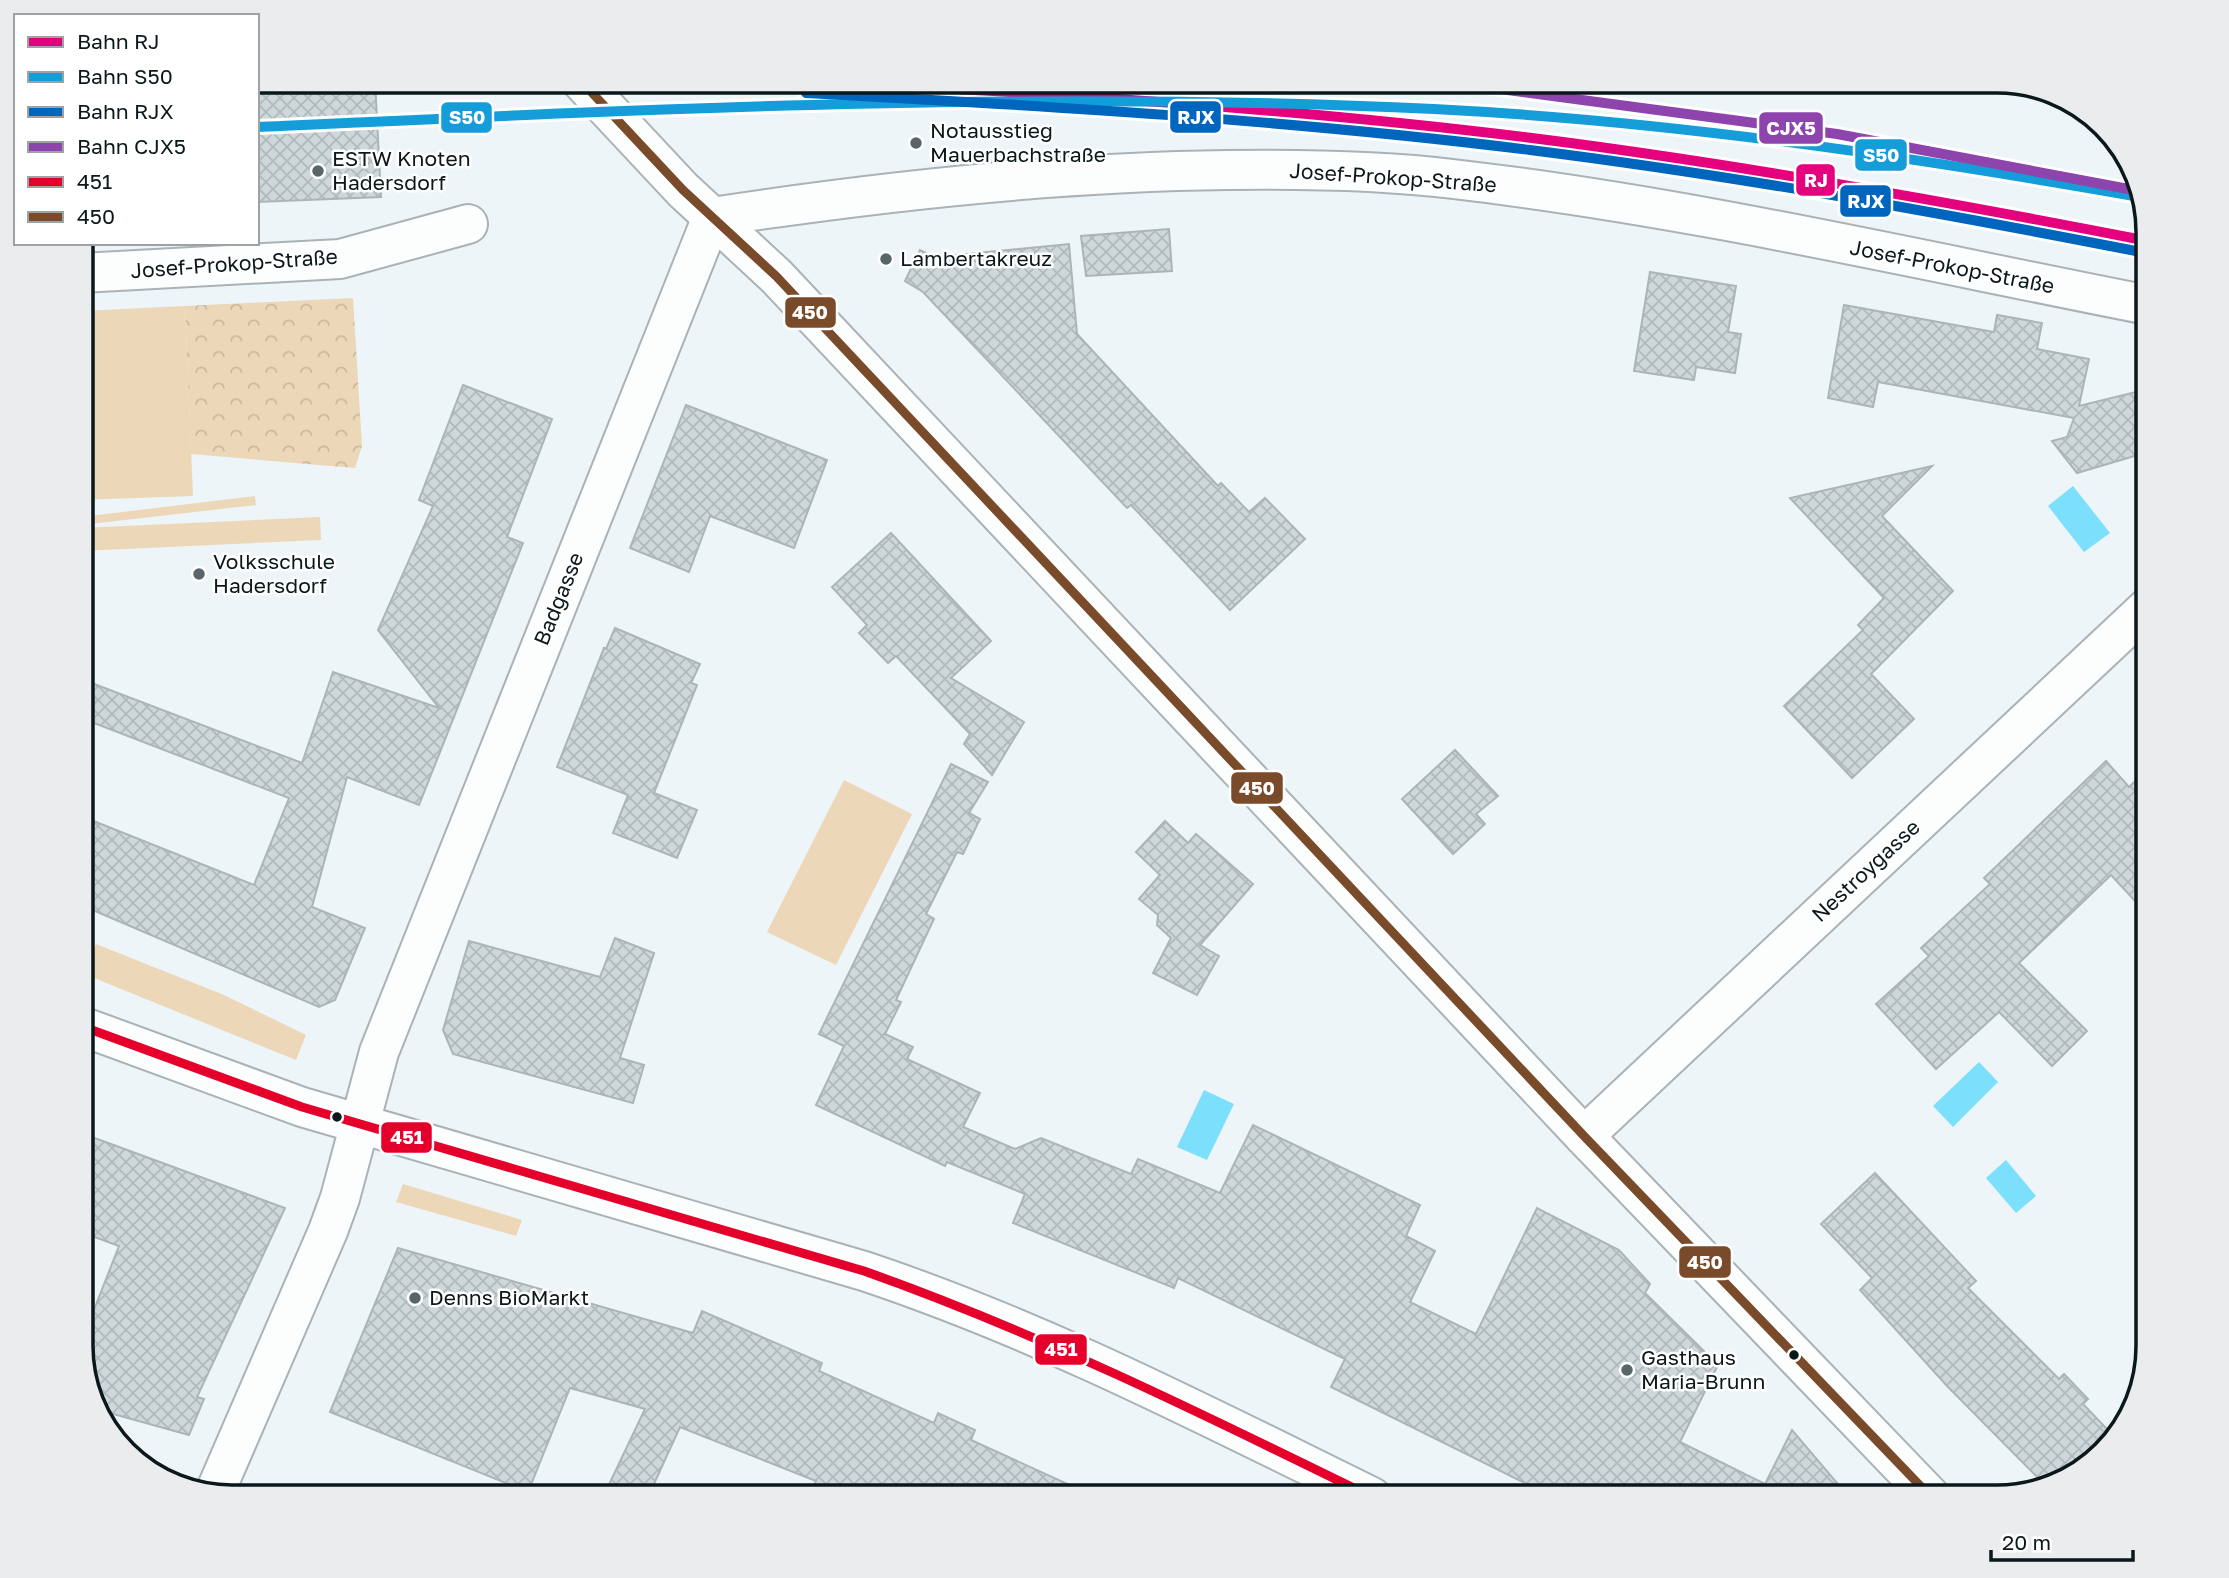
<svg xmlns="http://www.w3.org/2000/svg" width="2229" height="1578" viewBox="0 0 2229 1578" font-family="'Golos Text',sans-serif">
<defs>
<pattern id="park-crowns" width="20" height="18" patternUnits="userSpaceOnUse" patternTransform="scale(1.75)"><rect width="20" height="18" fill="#ecd8b9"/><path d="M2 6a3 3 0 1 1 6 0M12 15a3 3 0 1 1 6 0" fill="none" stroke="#c9b99e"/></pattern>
<pattern id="building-cross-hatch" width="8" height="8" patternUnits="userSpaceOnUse" patternTransform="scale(1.75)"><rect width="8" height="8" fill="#ced8db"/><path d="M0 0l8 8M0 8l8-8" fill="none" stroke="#b0b9bb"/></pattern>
</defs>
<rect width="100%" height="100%" fill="#edf5f8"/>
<g fill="#ecd8b9">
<path d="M 185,306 L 193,496 L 81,500 L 81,311 Z"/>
<path d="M 255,496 L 256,505 L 81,525 L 81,517 Z"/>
<path d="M 320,517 L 321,540 L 81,551 L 81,528 Z"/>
<path d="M 844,780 L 912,814 L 836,965 L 767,932 Z"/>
<path d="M 96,944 L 224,995 L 306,1035 L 296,1060 L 84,974 Z"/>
<path d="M 403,1184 L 522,1220 L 516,1236 L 396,1202 Z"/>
</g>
<path fill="url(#park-crowns)" d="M 353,298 L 362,446 L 355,468 L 191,454 L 185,306 Z"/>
<g fill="#7cdffb">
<path d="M 2073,486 L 2110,533 L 2084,552 L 2048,506 Z"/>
<path d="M 1979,1062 L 1998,1082 L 1953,1127 L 1933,1106 Z"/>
<path d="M 1204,1090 L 1234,1104 L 1207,1160 L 1177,1147 Z"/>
<path d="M 2006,1160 L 2036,1196 L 2016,1213 L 1986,1178 Z"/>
</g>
<g fill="url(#building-cross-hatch)" stroke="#abb5b8" stroke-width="2">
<path d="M 257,80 L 375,80 L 381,197 L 257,202 Z"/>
<path d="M 1169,229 L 1172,271 L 1086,276 L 1081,236 Z"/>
<path d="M 1069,244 L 1077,334 L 1218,486 L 1221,483 L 1249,512 L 1265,498 L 1305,539 L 1230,610 L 1131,505 L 1127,508 L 923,292 L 905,281 L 920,250 L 935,257 Z"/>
<path d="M 1650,272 L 1736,286 L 1728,332 L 1741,334 L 1735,373 L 1696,367 L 1694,380 L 1634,371 Z"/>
<path d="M 1844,305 L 1994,332 L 1997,315 L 2042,323 L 2037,349 L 2089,359 L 2079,406 L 2148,389 L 2148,452 L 2077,473 L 2052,441 L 2067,437 L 2074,418 L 1878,382 L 1873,407 L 1828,398 Z"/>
<path d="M 463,385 L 552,419 L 507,537 L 523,543 L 419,805 L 347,777 L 312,907 L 365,928 L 335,1000 L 319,1007 L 81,905 L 81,816 L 254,885 L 289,798 L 81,718 L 81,679 L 302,763 L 333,672 L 439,708 L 378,630 L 433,506 L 419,500 Z"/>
<path d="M 686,405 L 827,460 L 794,548 L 710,516 L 689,572 L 630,548 Z"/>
<path d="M 1932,466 L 1882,516 L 1953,591 L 1871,674 L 1914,719 L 1852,778 L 1784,706 L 1863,630 L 1858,625 L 1884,598 L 1790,498 Z"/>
<path d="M 891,533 L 991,641 L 951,678 L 1024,722 L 992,775 L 964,744 L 970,734 L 896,656 L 888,663 L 859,633 L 867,625 L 832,587 Z"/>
<path d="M 615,628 L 700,664 L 691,683 L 697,685 L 654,793 L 697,810 L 677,858 L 613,833 L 628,795 L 557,767 L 604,648 L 606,649 Z"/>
<path d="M 1455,750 L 1498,796 L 1476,814 L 1485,824 L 1453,854 L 1402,799 Z"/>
<path d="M 2106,761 L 2129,787 L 2148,769 L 2148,915 L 2111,875 L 2019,963 L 2087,1031 L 2052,1066 L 1999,1012 L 1936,1069 L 1876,1004 L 1929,956 L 1921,948 L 1990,884 L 1984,878 Z"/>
<path d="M 951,764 L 988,782 L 969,813 L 980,819 L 963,854 L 957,852 L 926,914 L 934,919 L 896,1000 L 901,1002 L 885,1034 L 913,1047 L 907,1059 L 980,1093 L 963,1127 L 1015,1149 L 1041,1138 L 1131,1174 L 1138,1159 L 1220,1193 L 1253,1125 L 1420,1205 L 1406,1236 L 1435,1251 L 1410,1302 L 1476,1334 L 1537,1208 L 1619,1250 L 1650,1284 L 1645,1293 L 1718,1365 L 1680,1442 L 1765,1484 L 1792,1430 L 1849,1497 L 1553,1497 L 1331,1387 L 1345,1359 L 1178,1278 L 1174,1288 L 1013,1223 L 1025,1194 L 947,1162 L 945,1166 L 816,1105 L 844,1046 L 819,1034 Z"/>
<path d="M 1165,821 L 1188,843 L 1196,834 L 1253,884 L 1200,945 L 1219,956 L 1197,995 L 1153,973 L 1171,938 L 1157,925 L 1158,915 L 1139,899 L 1160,875 L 1136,852 Z"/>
<path d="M 615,938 L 654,953 L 620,1058 L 644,1065 L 633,1103 L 453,1054 L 443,1030 L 469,941 L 600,977 Z"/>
<path d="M 81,1133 L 285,1208 L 197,1397 L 204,1399 L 189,1435 L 95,1409 L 81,1356 L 81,1343 L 119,1246 L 81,1232 Z"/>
<path d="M 1875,1173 L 1976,1281 L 1968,1288 L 2059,1379 L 2064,1374 L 2088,1399 L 2083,1404 L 2107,1429 L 2087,1452 L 2094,1458 L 2064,1482 L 2046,1486 L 1948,1387 L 1860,1290 L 1872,1278 L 1821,1224 Z"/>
<path d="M 398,1248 L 693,1333 L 702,1311 L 822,1363 L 819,1371 L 934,1423 L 938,1413 L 975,1430 L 971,1440 L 1096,1497 L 841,1497 L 814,1485 L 816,1481 L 680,1427 L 648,1497 L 603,1497 L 645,1409 L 570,1388 L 528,1492 L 330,1412 Z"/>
</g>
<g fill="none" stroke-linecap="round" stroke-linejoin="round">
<defs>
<g id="minor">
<path d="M 712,217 C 883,191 1055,172 1227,170 C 1302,169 1379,170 1453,179 C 1687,206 1918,260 2148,305"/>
<path d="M 81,273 L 340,259 L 468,224"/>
<path d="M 1584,1136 L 2148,607"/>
</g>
<g id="secondary">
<path d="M 581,81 L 683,190 L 776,276 L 1584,1136 L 1931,1497"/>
<path d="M 81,1026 L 302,1107 L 864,1271 C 1041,1330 1205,1415 1372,1497"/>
<path d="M 215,1492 L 328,1231 L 340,1198 L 379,1052 L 712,217"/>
</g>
</defs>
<use href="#minor" stroke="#a9b3b7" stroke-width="42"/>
<use href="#secondary" stroke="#a9b3b7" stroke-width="42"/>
<use href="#minor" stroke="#fcfefe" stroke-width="38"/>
<use href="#secondary" stroke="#fcfefe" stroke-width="38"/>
<defs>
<path id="bus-1" d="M 81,1026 L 302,1107 L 864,1271 C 1039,1333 1205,1415 1372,1497"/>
<path id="bus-2" d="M 581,81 L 683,190 L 776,276 L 1584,1136 L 1931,1497"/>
</defs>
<use href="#bus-1" stroke="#fff" stroke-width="14"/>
<use href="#bus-2" stroke="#fff" stroke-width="14"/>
<use href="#bus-1" stroke="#e4002b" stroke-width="9"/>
<use href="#bus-2" stroke="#7a4b2a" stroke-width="9"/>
<defs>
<path id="rail-1" d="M 807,81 C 1049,93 1291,108 1532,138 C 1738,164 1944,201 2148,241"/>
<path id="rail-2" d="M 257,127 C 649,109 1042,90 1434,109 C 1671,121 1906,156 2140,197"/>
<path id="rail-3" d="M 806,93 C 1048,106 1290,120 1530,150 C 1737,176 1942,213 2146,253"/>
<path id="rail-4" d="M 1440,81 L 1837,134 L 2139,191"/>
</defs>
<use href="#rail-1" stroke="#fff" stroke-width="16"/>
<use href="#rail-2" stroke="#fff" stroke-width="16"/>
<use href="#rail-3" stroke="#fff" stroke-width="16"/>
<use href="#rail-4" stroke="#fff" stroke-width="16"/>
<use href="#rail-1" stroke="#e5007d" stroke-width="10"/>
<use href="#rail-2" stroke="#159dd9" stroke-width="10"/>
<use href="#rail-3" stroke="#0065bd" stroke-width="10"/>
<use href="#rail-4" stroke="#8e44ad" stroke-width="10"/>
</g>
<g fill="#596568" stroke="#fff" stroke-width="2.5">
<circle cx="916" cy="143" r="7"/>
<circle cx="318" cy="171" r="7"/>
<circle cx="886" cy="259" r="7"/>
<circle cx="199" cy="574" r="7"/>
<circle cx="415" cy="1298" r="7"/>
<circle cx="1627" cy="1370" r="7"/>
</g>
<g fill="#0a171b" stroke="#fff" stroke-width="2.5">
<circle cx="337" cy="1117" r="6"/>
<circle cx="1794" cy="1355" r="6"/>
</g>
<g text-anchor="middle" stroke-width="5" stroke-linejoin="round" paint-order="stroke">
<g font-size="21" fill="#0a171b" stroke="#fff" text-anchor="start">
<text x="930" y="138">Notausstieg<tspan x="930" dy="24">Mauerbachstraße</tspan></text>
<text x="332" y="166">ESTW Knoten<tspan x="332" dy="24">Hadersdorf</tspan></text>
<text x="900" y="266">Lambertakreuz</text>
<text x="213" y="569">Volksschule<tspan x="213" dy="24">Hadersdorf</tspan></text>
<text x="429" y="1305">Denns BioMarkt</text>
<text x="1641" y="1365">Gasthaus<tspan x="1641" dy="24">Maria-Brunn</tspan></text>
</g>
<g font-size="21" fill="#0a171b" stroke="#fff">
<text transform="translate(1393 178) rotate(4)" y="7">Josef-Prokop-Straße</text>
<text transform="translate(234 264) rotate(-4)" y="7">Josef-Prokop-Straße</text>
<text transform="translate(1952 267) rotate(11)" y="7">Josef-Prokop-Straße</text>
<text transform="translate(559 599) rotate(-68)" y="7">Badgasse</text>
<text transform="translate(1866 871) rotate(-43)" y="7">Nestroygasse</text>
</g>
</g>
<path d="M0 0H2229V1578H0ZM232 93H1997A139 139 0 0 1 2136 232V1346A139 139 0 0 1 1997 1485H232A139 139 0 0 1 93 1346V232A139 139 0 0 1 232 93Z" fill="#ebeced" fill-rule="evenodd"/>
<path fill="none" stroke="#0a171b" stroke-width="3.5" d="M232 93H1997A139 139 0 0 1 2136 232V1346A139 139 0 0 1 1997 1485H232A139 139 0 0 1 93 1346V232A139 139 0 0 1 232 93Z"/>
<g stroke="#fff" stroke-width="2.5">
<rect x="1169" y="100" width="53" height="34" rx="7" fill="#0065bd"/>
<rect x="440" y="101" width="53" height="33" rx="7" fill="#159dd9"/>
<rect x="1758" y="111" width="66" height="34" rx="7" fill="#8e44ad"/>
<rect x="1854" y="138" width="54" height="34" rx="7" fill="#159dd9"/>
<rect x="1795" y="163" width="41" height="34" rx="7" fill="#e5007d"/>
<rect x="1839" y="184" width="53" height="34" rx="7" fill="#0065bd"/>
<rect x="784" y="296" width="53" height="33" rx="7" fill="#7a4b2a"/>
<rect x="1230" y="771" width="54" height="34" rx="7" fill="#7a4b2a"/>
<rect x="380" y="1121" width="53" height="33" rx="7" fill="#e4002b"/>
<rect x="1678" y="1245" width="54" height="34" rx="7" fill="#7a4b2a"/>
<rect x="1034" y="1333" width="54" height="33" rx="7" fill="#e4002b"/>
</g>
<g font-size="19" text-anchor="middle" font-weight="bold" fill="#fff">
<text x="1196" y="124">RJX</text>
<text x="467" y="124">S50</text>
<text x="1791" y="135">CJX5</text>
<text x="1881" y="162">S50</text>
<text x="1816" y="187">RJ</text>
<text x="1866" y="208">RJX</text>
<text x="810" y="319">450</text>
<text x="1257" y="795">450</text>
<text x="407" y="1144">451</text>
<text x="1705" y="1269">450</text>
<text x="1061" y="1356">451</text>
</g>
<rect x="14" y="14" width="245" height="231" fill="#ffffff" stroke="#9da2a4" stroke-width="2"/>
<rect x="28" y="37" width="35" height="10" fill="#e5007d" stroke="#9da2a4" stroke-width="2"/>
<text x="77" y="49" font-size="21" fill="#0a171b">Bahn RJ</text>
<rect x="28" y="72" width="35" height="10" fill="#159dd9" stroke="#9da2a4" stroke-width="2"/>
<text x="77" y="84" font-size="21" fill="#0a171b">Bahn S50</text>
<rect x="28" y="107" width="35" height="10" fill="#0065bd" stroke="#9da2a4" stroke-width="2"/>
<text x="77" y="119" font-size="21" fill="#0a171b">Bahn RJX</text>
<rect x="28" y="142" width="35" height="10" fill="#8e44ad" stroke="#9da2a4" stroke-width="2"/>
<text x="77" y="154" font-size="21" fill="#0a171b">Bahn CJX5</text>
<rect x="28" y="177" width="35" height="10" fill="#e4002b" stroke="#9da2a4" stroke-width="2"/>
<text x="77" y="189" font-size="21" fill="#0a171b">451</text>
<rect x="28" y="212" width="35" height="10" fill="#7a4b2a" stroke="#9da2a4" stroke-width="2"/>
<text x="77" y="224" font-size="21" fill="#0a171b">450</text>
<path d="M1991 1550v10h142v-10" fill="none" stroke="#0a171b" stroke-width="3.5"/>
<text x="2002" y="1550" font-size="21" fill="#0a171b" stroke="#ffffff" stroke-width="5" paint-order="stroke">20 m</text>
</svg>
